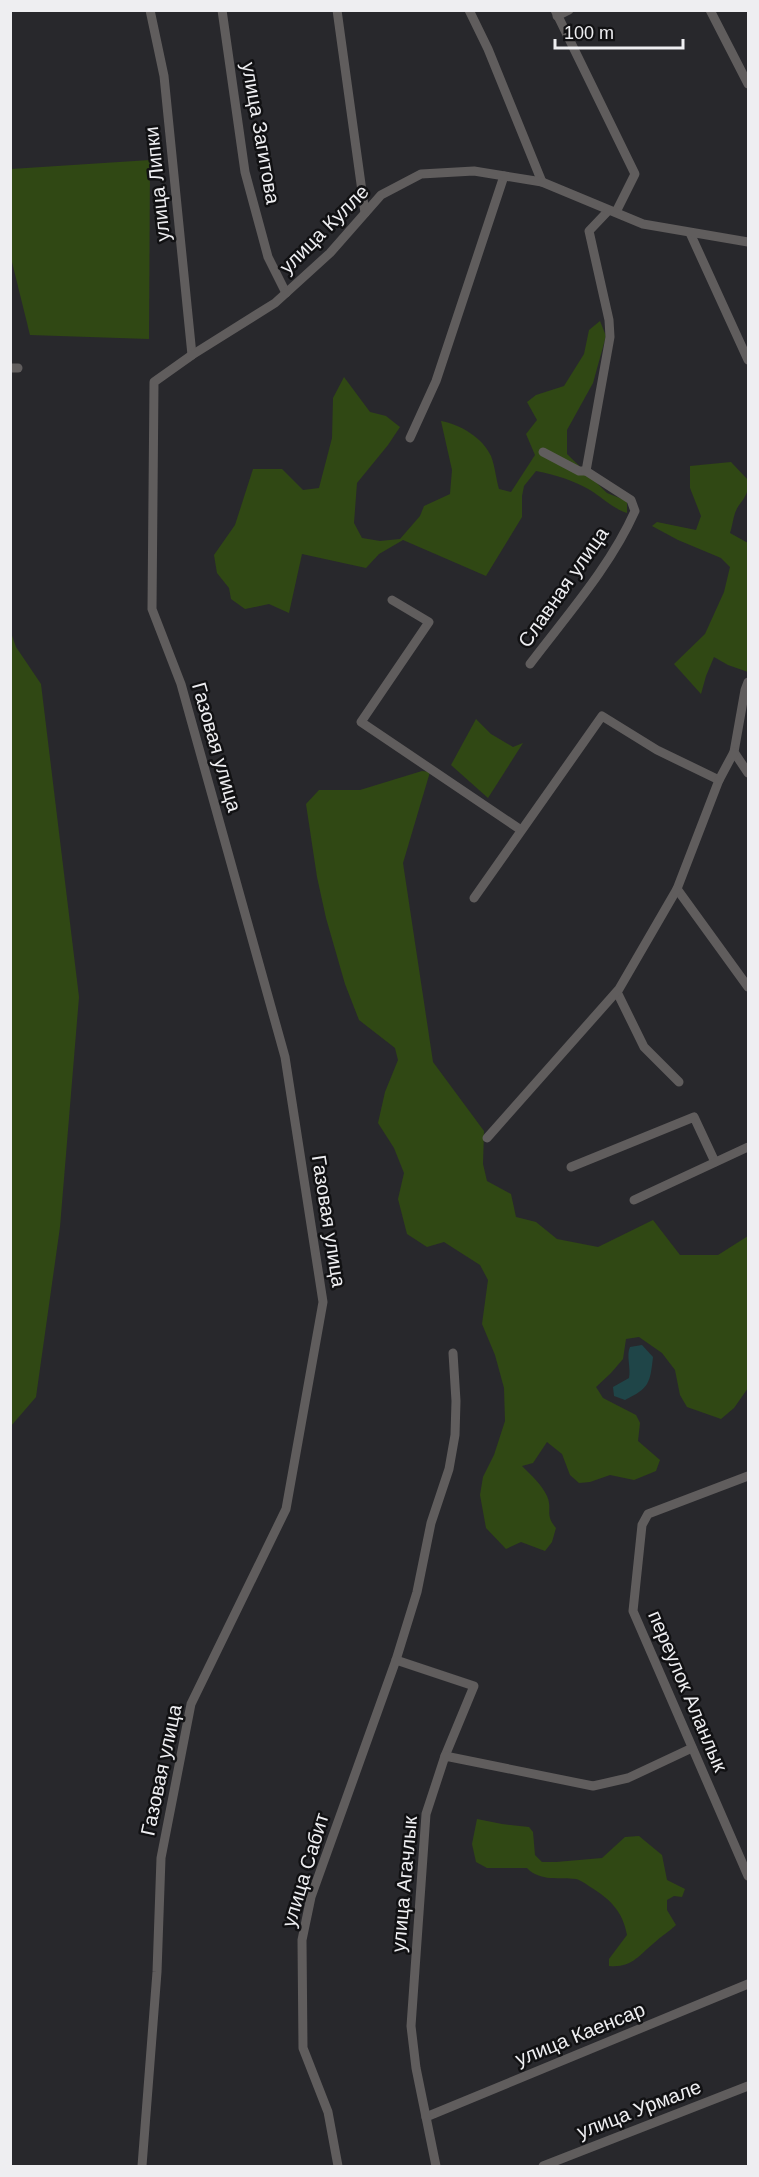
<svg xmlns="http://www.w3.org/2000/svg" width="759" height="2177" viewBox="0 0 759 2177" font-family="Helvetica,sans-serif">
<rect width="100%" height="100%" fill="#28282c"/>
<g fill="#304814">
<path d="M 150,160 L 149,339 L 30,335 L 11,258 L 11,169 Z"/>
<path d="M 600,321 L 606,336 L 593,383 L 567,430 L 567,454 L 607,493 L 627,501 L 627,513 C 612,508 603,498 590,490 C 573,480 556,475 536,471 L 524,486 L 522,496 L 522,517 L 486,576 L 403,540 L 379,554 L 366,568 L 302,554 L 289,613 L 269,604 L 245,609 L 231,599 L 229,588 L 217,573 L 214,555 L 235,525 L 253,469 L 282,469 L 303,490 L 319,488 L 332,438 L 333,398 L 344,377 L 370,412 L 386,416 L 400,427 L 388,445 L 357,483 L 354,523 L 362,538 L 380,541 L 400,539 L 420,516 L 424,506 L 450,494 L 452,470 L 441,421 C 461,425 482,437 491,456 C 495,466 496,479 499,489 L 511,492 L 535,455 L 526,434 L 537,420 L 527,402 L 536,395 L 564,386 L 584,354 L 589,330 Z"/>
<path d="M 731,462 L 748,480 C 749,499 740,500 735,513 C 733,519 732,527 730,533 L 748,543 L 748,672 L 728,665 L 714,657 L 706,676 L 701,694 L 674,664 L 705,634 L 724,592 L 730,567 L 721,558 L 678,540 L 652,526 L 657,522 L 696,530 L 701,516 L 690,488 L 690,466 Z"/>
<path d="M 10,630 L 16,647 L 41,684 L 79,997 L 60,1227 L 36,1397 L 11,1426 Z"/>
<path d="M 476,719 L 491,734 L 513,747 L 523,743 L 488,798 L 451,765 Z"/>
<path d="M 422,771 L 430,772 L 403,863 L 433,1062 L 484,1131 L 483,1164 L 487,1181 L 511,1194 L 516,1217 L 536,1222 L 557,1239 L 598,1247 L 653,1220 L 680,1255 L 718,1255 L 748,1236 L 748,1388 L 734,1408 L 721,1419 L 687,1407 L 680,1395 L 675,1370 L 662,1353 L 639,1337 L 626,1339 L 623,1359 L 611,1373 L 596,1387 L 603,1398 L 636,1415 L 640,1423 L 638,1441 L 660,1460 L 656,1471 L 634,1480 L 610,1475 L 590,1482 L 579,1483 L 570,1475 L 562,1454 L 547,1442 L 533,1463 L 522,1466 C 531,1475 542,1485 547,1496 C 553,1510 544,1514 556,1528 L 552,1542 L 545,1551 L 521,1542 L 506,1549 L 486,1528 L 480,1495 L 483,1477 L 494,1455 L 505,1421 L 504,1388 L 495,1355 L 482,1324 L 488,1280 L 480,1265 L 444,1242 L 427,1247 L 407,1234 L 398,1199 L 404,1173 L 394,1148 L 378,1123 L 385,1092 L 398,1060 L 395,1048 L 359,1020 L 345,984 L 326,918 L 317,877 L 306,804 L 319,790 L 360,790 Z"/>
<path d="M 477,1819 L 502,1824 L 529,1827 L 533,1832 L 535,1855 L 542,1862 L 556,1862 L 602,1858 L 625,1837 L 639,1836 L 662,1855 L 667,1880 L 685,1889 L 682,1897 L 674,1896 L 667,1900 L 667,1910 L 676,1925 C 669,1932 661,1936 654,1943 C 638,1956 632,1968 609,1966 L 609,1959 L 627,1935 C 623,1912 611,1900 592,1888 C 587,1885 581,1880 576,1879 C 560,1877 540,1882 527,1868 L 487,1868 L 476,1862 L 472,1844 Z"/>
</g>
<path fill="#1f4548" d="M 642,1345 L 653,1357 C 650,1384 649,1388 625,1400 L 614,1396 L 613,1387 L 629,1378 C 631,1368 626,1355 630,1347 Z"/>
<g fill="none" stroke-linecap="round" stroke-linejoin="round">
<g stroke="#605d5d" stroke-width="9">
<path d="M 150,10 L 164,76 L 192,355"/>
<path d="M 222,10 L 245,172 L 268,257 L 286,293"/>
<path d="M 337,10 L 365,213"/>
<path d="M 469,10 L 488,49 L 542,182"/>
<path d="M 555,10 L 635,174 L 616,212"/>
<path d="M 710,10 L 748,84"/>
<path d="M 557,16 L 569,10"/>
<path d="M 690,233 L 748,360"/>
<path d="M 10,368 L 18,368"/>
<path d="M 410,438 L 436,381 L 504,176"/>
<path d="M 543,452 L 579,471 L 586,471"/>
<path d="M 392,600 L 429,622 L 361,722 L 521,830"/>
<path d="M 530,664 C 567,615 610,567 635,511 L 631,500 L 586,471 L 610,337 L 609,320 L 589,231 L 608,211"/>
<path d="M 748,682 L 745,690 L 734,752 L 748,773"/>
<path d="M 677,889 L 748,987"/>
<path d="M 474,898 L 602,716 L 657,750 L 719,780"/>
<path d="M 617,992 L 644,1047 L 679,1082"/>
<path d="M 487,1138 L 619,989 L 677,889 L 719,780 L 734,752"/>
<path d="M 571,1167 L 694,1117 L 715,1162"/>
<path d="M 634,1200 L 748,1147"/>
<path d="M 748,1476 L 648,1514 L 642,1525 L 633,1611 L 748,1876"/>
<path d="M 396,1660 L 474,1686 L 445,1756"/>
<path d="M 426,2117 L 748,1984"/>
<path d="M 142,2166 L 157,1972 L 161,1858 L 191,1704 L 286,1509 L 323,1302 L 285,1057 L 181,684 L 152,609 L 154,382 L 192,355 L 275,303 L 330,253 L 381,195 L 421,174 L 474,171 L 542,182 L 643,224 L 748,242"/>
<path d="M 338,2166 L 328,2112 L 303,2048 L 302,1940 L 311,1897 L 396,1660 L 417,1592 L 431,1523 L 449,1469 L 455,1435 L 456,1401 L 453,1353"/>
<path d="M 436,2166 L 416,2068 L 411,2026 L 426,1814 L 445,1756 L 593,1786 L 628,1778 L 692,1748"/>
<path d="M 543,2166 L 748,2086"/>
</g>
</g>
<g text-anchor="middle" stroke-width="5" stroke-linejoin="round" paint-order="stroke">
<g font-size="20" fill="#eeeef1" stroke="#111113">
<text transform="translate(261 133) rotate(80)" y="7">улица Загитова</text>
<text transform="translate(157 184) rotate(-96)" y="7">улица Липки</text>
<text transform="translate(324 229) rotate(-45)" y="7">улица Кулле</text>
<text transform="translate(563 587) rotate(-55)" y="7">Славная улица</text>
<text transform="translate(217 747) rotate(74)" y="7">Газовая улица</text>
<text transform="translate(329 1221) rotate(81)" y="7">Газовая улица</text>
<text transform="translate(688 1691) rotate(67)" y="7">переулок Аланлык</text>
<text transform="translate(161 1770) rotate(-78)" y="7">Газовая улица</text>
<text transform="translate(305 1870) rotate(-73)" y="7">улица Сабит</text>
<text transform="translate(404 1884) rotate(-85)" y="7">улица Агачлык</text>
<text transform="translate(580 2034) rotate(-22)" y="7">улица Каенсар</text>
<text transform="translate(639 2109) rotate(-21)" y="7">улица Урмале</text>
</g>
</g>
<rect width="759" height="2177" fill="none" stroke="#eeeef1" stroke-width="24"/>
<path d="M555 39v9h128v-9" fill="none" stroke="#eeeef1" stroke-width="3"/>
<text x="564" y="39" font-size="18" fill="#eeeef1" stroke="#111113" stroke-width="4.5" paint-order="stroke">100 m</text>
</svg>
